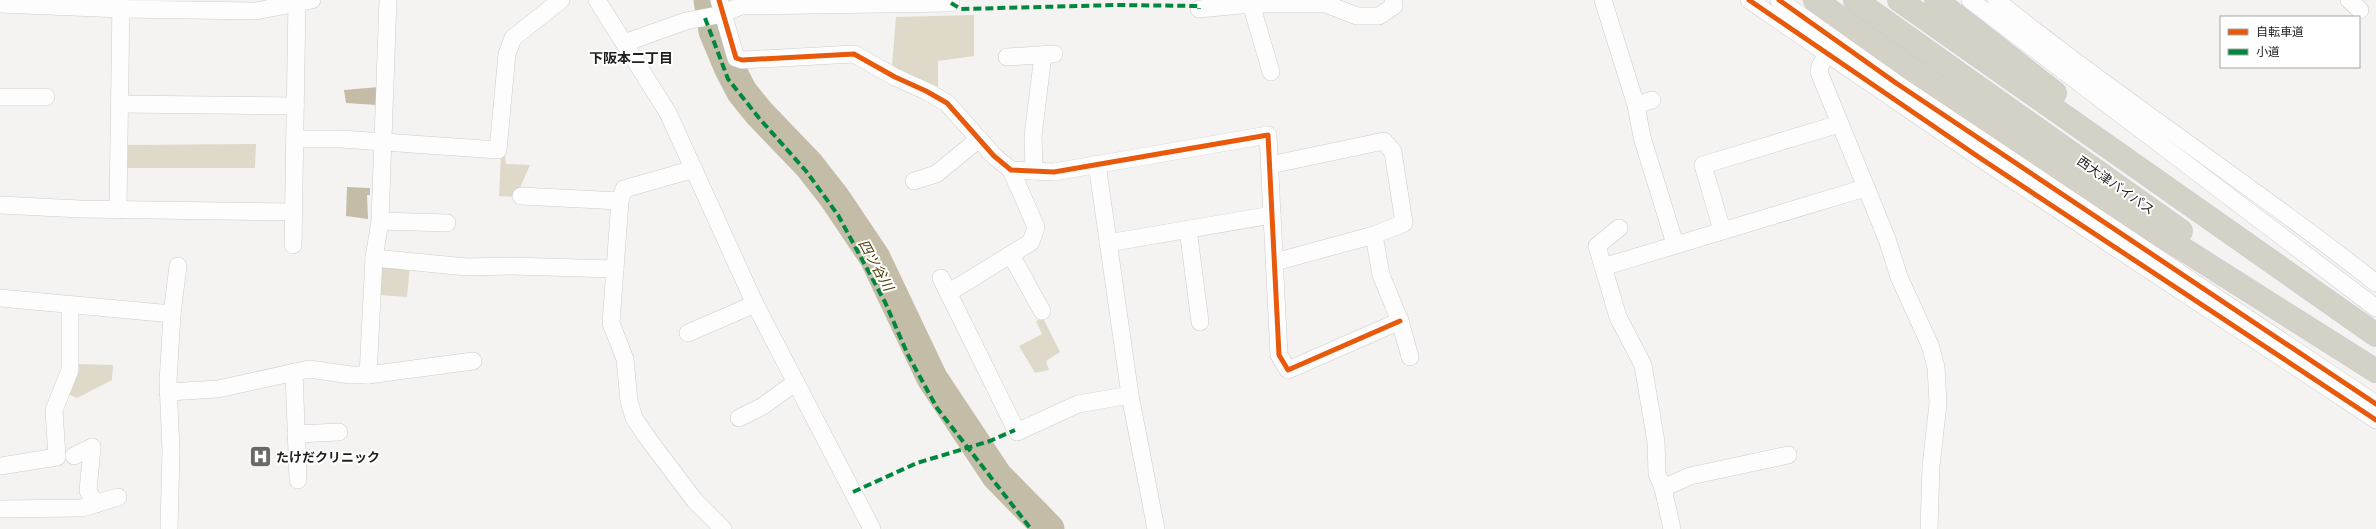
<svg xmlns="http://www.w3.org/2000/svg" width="2376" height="529" viewBox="0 0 2376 529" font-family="'Work Sans','Noto Sans JP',sans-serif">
<rect width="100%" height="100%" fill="#f4f3f2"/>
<g fill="#ded9c8">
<path d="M 974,15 L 974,56 L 938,61 L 938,87 L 892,66 L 896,17 Z"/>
<path d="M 256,144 L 255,168 L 126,168 L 127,145 Z"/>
<path d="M 501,155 L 505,156 L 506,164 L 530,165 L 516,197 L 499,196 Z"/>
<path d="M 381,261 L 410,265 L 407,297 L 380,295 Z"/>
<path d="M 1043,318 L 1060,352 L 1046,361 L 1049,370 L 1035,373 L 1019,346 L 1042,334 L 1036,321 Z"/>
<path d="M 78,364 L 113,365 L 112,380 L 77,398 L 68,394 Z"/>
</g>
<g fill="#c3bca6">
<path d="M 379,87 L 377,105 L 346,103 L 344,90 Z"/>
<path d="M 347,187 L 370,188 L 370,195 L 367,195 L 368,219 L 346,216 Z"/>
</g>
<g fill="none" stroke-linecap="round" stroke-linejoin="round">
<path stroke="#c3bca6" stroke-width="31" d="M 709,0 L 714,31 L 729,67 L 742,92 L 759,113 L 809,165 L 834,197 L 875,258 L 932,378 L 997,476 L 1049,529"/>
<defs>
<g id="minor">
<path d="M 597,0 L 668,113 L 755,304 L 872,529"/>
<path d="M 719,0 L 736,58 L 742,60 L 854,54 L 895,77 L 926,91 L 947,103 L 994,156 L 1011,170 L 1054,172 L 1268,135 L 1279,355 L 1288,370 L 1400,321"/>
<path d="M 1603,0 L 1636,105 L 1642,137 L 1675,244"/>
<path d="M 1749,0 L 1980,158 L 2376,420"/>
<path d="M 1779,0 L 1896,83 L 2376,404"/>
<path d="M 1970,0 L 2376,308"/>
<path d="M 1996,0 C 2119,99 2252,185 2376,283"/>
<path d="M 2349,0 L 2360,10"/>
<path d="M 0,4 L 121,9 L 256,11 L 312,0"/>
<path d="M 1251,4 L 1271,72"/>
<path d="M 1199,9 L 1251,4 L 1326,4 L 1357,16 L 1379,16 L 1394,6 L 1393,0"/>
<path d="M 624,43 L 686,21 L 718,15 L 741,6 L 951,3 L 951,0"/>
<path d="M 1827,54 L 1820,66 L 1819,72 L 1887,239 L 1899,277 L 1930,345 L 1936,367 L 1938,404 L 1931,466 L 1929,529"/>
<path d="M 1007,57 L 1054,54"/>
<path d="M 0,97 L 46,97"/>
<path d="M 120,104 L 295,106"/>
<path d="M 1636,105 L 1652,100"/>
<path d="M 295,139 L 341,139 L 498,150 L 507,54 L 513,38 L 561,0"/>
<path d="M 1097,164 L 1130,395 L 1156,529"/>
<path d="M 1270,165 L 1384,141 L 1393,152 L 1404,223 L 1374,235 L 1275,262"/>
<path d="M 694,169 L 624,189 L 620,201 L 611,323 L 625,359 L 629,401 L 634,418 L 646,436 L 695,501 L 723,529"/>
<path d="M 1034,171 L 1033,136 L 1043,55"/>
<path d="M 914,181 L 936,174 L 979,139"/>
<path d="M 521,196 L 620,201"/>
<path d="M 0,205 L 80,209 L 293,212"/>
<path d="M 118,210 L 121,0"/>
<path d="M 380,221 L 447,223"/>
<path d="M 1619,228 L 1597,246 L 1618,317 L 1643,365 L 1656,442 L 1657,474 L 1663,488"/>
<path d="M 1188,229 L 1200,322"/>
<path d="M 1722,230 L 1703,165 L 1839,124"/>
<path d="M 1374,235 L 1381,275 L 1400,321 L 1410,357"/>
<path d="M 1108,243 L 1272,215"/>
<path d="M 293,245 L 297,0"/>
<path d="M 1011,255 L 1042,311"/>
<path d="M 374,258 L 467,267 L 511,266 L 615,269"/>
<path d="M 1603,267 L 1865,188"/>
<path d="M 941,278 L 1017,432 L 1078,404 L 1130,395"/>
<path d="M 948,293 L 1031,242 L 1036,227 L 1011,170"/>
<path d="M 0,298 L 172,314"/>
<path d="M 688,333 L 755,304"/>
<path d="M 294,372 L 298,480"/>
<path d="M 368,375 L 374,258 L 380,221 L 388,0"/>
<path d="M 168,392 L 218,389 L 309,369 L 351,375 L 368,375 L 473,361"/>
<path d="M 739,418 L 763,406 L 796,382"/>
<path d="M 296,434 L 339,432"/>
<path d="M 92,447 L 88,491 L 96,504"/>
<path d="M 74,456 L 92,447"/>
<path d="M 0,466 L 57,457 L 54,410 L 70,370 L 70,305"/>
<path d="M 0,509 L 82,508 L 118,497"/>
<path d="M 169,529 L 171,451 L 168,382 L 172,314 L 178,266"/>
<path d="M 1672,529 L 1663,488 L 1690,476 L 1788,455"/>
</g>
<g id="highway">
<path d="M 1815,0 L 1916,72 L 2123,211 L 2376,371"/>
<path d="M 1855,0 L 2181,231"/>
<path d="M 1899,0 L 2376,335"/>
<path d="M 1936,0 L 2055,93"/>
</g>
</defs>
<use href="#minor" stroke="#cecccc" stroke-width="18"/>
<use href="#highway" stroke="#cececd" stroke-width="24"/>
<use href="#minor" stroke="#fdfdfd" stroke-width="17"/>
<use href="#highway" stroke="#d4d1c7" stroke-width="22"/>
<g stroke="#00873e" stroke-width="4" stroke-dasharray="8 4" stroke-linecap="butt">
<path d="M 951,3 L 961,9 L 1117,5 L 1199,6 L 1199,9"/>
<path d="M 705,18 L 728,79 L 759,118 L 806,171 L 838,215 L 885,302 L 908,355 L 937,408 L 1031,529"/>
<path d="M 853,492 L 917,463 L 990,441 L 1015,430"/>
</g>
<defs>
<g id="cycleway">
<path d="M 719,0 L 736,58 L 742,60 L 854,54 L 895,77 L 926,91 L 947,103 L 994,156 L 1011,170 L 1054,172 L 1268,135 L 1279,355 L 1288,370 L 1400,321"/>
<path d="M 1749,0 L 1980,158 L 2376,420"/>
<path d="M 1779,0 L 1896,83 L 2376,404"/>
</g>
</defs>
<use href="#cycleway" stroke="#fff" stroke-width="8"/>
<use href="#cycleway" stroke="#e8590c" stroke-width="5"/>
</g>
<defs>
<symbol id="hospital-square" viewBox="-11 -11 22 22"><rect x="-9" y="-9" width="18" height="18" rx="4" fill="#6a6968" stroke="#fff"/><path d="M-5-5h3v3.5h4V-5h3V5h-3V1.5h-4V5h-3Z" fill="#fff"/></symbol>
</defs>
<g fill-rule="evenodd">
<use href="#hospital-square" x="248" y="444" width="25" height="25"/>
</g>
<g text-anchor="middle" stroke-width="4" stroke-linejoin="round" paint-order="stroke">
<g font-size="13" fill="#1f1e1d" stroke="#fff">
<text transform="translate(2116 185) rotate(35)" y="5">西大津バイパス</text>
</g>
<g font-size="13" font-weight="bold" fill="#1f1e1d" stroke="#fff" text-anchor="start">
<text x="276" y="462">たけだクリニック</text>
</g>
<g font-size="14" font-weight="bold" fill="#1f1e1d" stroke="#fff">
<text x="631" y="63">下阪本二丁目</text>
</g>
<g font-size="14" font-style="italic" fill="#4b3c00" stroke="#fff">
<text transform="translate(876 265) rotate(61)" y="5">四ツ谷川</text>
</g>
</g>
<rect x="2220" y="16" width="140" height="52" fill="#ffffff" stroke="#a5a5a5"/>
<rect x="2228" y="29" width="20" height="6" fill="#e8590c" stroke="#a5a5a5"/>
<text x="2256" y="36" font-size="12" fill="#1f1e1d">自転車道</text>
<rect x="2228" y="49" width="20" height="6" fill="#00873e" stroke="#a5a5a5"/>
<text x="2256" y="56" font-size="12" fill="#1f1e1d">小道</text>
</svg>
